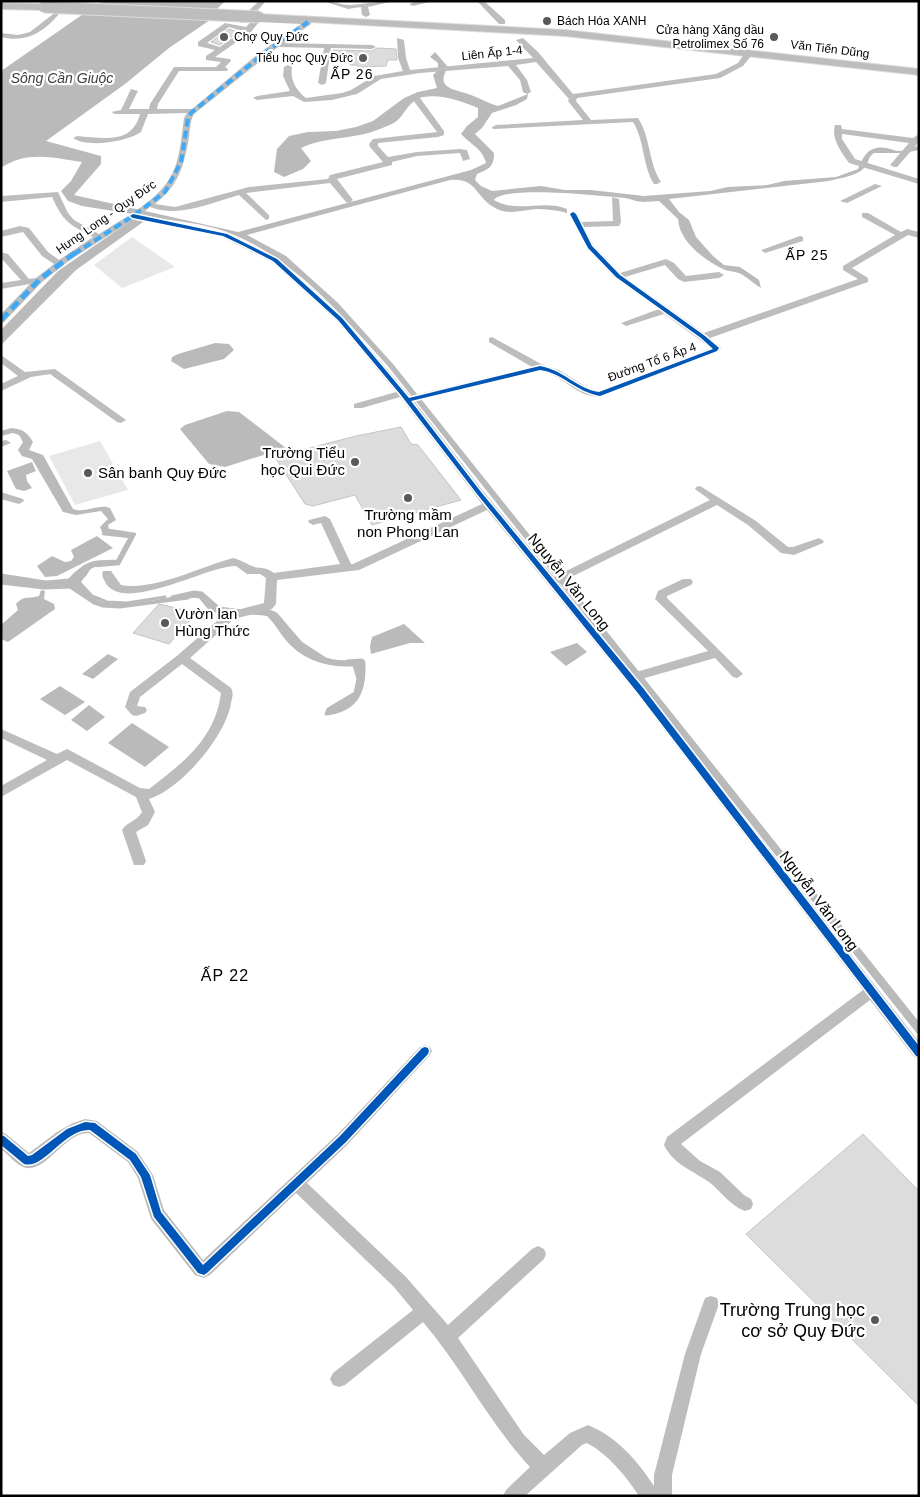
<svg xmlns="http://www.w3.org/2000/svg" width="920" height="1497" viewBox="0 0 920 1497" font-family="Helvetica,sans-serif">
<rect width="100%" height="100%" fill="#fff"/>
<g fill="#e8e8e8">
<path d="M 132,237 L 175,267 L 122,288 L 94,265 Z"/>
<path d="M 100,441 L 128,490 L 75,505 L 49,456 Z"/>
</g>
<g fill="#bababa">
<path d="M 102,1 L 225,1 L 216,10 L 210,20 L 169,48 L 125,84 L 46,141 L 101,156 L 101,164 L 74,195 L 238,232 L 471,170 L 486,163 C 483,149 470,144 461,134 L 467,126 L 478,117 L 478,108 C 461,101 442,94 423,97 C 407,100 405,118 392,124 C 382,128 371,133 360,135 C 340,139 319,139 301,148 L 311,161 L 303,169 L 284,177 L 274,172 L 277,149 L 289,136 L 308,132 L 336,131 L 356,127 L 373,121 L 404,98 L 418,92 L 437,88 L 433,75 L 438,70 L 438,63 L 430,57 L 435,52 L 448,67 C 435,88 453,89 468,94 C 478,97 487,103 498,106 L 528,94 L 527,99 L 516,105 L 492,113 L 482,128 L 475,134 L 494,153 C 494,167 489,169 477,174 L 475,180 L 481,186 L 492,191 L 541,186 L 565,190 L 591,190 L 644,196 L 710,191 L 728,187 L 767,185 L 784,181 L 836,177 L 858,169 C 864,155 869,145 887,148 C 892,149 895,151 899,151 C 907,151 911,147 919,146 L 919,150 L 904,153 L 874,153 C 868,157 869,162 865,167 C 858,176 840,178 829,181 L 669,199 L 679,212 L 689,220 L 696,237 L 713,256 L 724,265 L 740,267 L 759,280 L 761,288 C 754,284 748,278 741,274 C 736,271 729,272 723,269 C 704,260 679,241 678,219 L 659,201 C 654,201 649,202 644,202 C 637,202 631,199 625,198 C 603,196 505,185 494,200 C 517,214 544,199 567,209 L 567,213 C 556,210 547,209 536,209 C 524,210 508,215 497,209 C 474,198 479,178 450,180 L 247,235 L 286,256 L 338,303 L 393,364 L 919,1022 L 919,1036 L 387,365 C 339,313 293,256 224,231 C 201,223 174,221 150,217 L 76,270 L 1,345 L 1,330 L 58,271 L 139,215 L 82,206 L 68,201 L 61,191 L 71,181 L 82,162 C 54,158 26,150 1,168 L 1,71 Z"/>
<path d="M 215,343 L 229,344 L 234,350 L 224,359 L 184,369 L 171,361 L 172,357 L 178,354 Z"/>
<path d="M 227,411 L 239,412 L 286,448 L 225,467 L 209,464 L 180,429 L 185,425 Z"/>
<path d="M 11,428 C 23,429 27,432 33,442 L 29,450 L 43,455 L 73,509 C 85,514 98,503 110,508 L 116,520 L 108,525 L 109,530 L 135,534 L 119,564 C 99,568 92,561 80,582 C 86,588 91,597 100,601 C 118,609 174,597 194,592 L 202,593 L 219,608 L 274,611 C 282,616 286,625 292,632 C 311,658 331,662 362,660 L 364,662 C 364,669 365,677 364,683 C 361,701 343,713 326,714 C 333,699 358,701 358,681 C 358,674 357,670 353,665 C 313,669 292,649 271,617 C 238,609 226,627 200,597 L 120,607 L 103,606 L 94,603 L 70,587 L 44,588 L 1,583 L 1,575 L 46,582 L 69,580 L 84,565 L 95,561 L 117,561 L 130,538 L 103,534 L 100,527 L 108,519 L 101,511 L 76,515 L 63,512 L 32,459 L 22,456 L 18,450 L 23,442 L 19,435 L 13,433 L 1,436 L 1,431 Z"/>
<path d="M 32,462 L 36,471 L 26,475 L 27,481 L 32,488 L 24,491 L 16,489 L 7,471 Z"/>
<path d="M 97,536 L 113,548 L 57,576 L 45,577 L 37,566 L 52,556 L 65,562 L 71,561 L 74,557 L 71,550 Z"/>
<path d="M 41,590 L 45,591 L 44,599 L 54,604 L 55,609 L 8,642 L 1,639 L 1,625 L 18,610 L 16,604 C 23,595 30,599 39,596 Z"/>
<path d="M 404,624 L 425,643 L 410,643 L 371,654 L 370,646 L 372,637 Z"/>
<path d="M 577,643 L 587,652 L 566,666 L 550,652 Z"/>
<path d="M 108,654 L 118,659 L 93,679 L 82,674 Z"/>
<path d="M 60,686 L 85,702 L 65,715 L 40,699 Z"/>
<path d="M 89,705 L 105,717 L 87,731 L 71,720 Z"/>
<path d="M 132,723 L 169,747 L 145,767 L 108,743 Z"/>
</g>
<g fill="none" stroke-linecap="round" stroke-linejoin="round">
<g stroke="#bababa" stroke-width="2.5">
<path d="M 74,575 C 89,560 97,561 117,561 L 130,537 L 103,534 L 109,530 L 135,534 L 119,564 L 97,566"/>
<path d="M 85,575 L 89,569"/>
</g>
<g stroke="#bababa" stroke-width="3">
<path d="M 86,573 L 79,582 L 92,596 L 107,602 L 127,603 L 165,597"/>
<path d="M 1,575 L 46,582 L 69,580 L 76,573"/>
<path d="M 1,583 L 44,588 L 70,587 L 94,603 L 103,606 L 120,607 L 188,598"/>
<path d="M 194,596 L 200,597 L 209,608 L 226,615"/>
<path d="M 172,597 L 194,592 L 202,593 L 219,608 L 234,610"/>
<path d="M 265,609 L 276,614 L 301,643 L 324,658"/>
<path d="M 269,616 C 276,622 280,631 286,638 C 303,659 328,666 354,665 L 358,679 L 355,693 L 328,709 L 326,714 C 358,710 365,691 364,662 L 362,660 L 347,661"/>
</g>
</g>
<g fill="#dcdcdc" stroke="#c4c4c4">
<path d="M 229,29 L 238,32 L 220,45 L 211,42 Z"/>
<path d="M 377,48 L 396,49 L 397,60 L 388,60 L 386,66 L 358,67 L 357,65 L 350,65 L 350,63 L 331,62 L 333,50 L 372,51 Z"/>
<path d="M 401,427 L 411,444 L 418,445 L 461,500 L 372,525 L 355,495 L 313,506 L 305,504 L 275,457 L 356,436 Z"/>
<path d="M 159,604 L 197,613 L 169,644 L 133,633 Z"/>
<path d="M 863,1134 L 919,1191 L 919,1406 L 746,1234 Z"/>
</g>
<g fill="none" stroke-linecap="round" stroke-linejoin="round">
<defs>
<g id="highway">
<path d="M 1,3 L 44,4 L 49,7 L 44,10 L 1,9 Z"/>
<path d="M 259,14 L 565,30 L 919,69 L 919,75 L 565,36 L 255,19 L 255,15 Z"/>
</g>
</defs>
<use href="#highway" stroke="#dbdbdb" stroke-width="2"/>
<g fill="#bdbdbd" fill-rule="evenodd">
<path d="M 259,1 L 266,1 L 246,23 L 240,23 L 240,19 Z"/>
<path d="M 323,1 C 332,1 341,5 350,5 C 365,4 379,1 394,1 L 368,7 L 370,15 L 366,17 L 362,15 L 361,7 L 348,9 Z"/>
<path d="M 417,1 L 433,1 L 413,6 L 409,4 Z"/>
<path d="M 477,1 L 484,1 L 505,20 L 505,24 L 499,24 Z"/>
<path d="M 57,11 L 59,12 L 59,14 C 43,33 26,43 1,37 L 1,33 L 18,35 L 30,32 Z"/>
<path d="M 254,18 L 311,20 L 311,24 L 284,43 L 372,45 L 376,47 L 372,49 L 331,48 L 326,83 L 322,85 L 318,83 L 324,48 L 278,47 L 194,114 C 190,121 190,130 189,137 C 184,166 179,185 155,204 L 175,207 L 249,187 L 328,179 L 330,175 L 383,162 L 370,147 L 369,144 L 373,139 L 437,132 L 413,100 L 417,98 L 420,98 L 444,131 L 444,135 L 438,137 L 378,143 L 378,146 L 388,157 L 417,152 L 460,149 L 467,150 L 470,159 L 463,161 L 460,153 L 417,156 L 392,162 L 392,165 L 337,179 L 353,200 L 349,203 L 346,202 L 330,183 L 246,193 L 269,215 L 269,219 L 266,220 L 239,195 C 210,203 179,218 150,207 L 140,215 L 228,233 L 278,258 L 343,317 L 410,396 L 532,367 L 489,342 L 489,338 L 492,337 L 543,365 L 559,370 L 588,388 L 599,391 L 711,348 L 664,314 L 626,326 L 621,323 L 659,309 L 615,278 L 587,249 L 569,214 L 576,212 L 582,222 L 613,221 L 612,197 L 619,199 L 621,222 L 619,226 L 584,227 L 594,246 L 620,273 L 666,259 L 674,263 L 686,276 L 719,272 L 724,275 L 719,278 L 684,282 L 678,279 L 665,265 L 625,277 L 704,333 L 858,279 L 843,270 L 843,266 L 895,235 L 862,217 L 862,213 L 868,213 L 901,232 L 907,229 L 919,232 L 919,238 L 908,235 L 852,268 L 868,278 L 868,282 L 710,338 L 721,348 L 718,352 L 603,396 C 579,401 563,374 540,371 L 414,401 L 483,491 L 554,577 L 710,500 L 695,489 L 696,487 L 700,486 L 756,521 L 788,547 L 793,547 L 819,538 L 824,541 L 823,543 L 794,555 L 781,553 L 748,525 L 717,505 L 559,583 L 633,673 L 708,651 L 655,599 L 658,591 L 683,579 L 691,579 L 693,582 L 691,585 L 667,596 L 667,598 L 743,674 L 737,678 L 733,677 L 715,658 L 638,680 L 919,1042 L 919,1059 L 914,1057 L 870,1000 L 681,1144 L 700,1161 L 720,1172 L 744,1195 L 751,1199 L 753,1204 L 751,1209 L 745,1211 C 729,1205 722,1192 709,1182 C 693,1171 673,1164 664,1145 L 667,1137 L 863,990 L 636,693 L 487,510 L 359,570 L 277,580 L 276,604 L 272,609 L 234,619 L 190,658 L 231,688 C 234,693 232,698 231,703 C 226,736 181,789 149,799 L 155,812 L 148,825 L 136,832 L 146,861 L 144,865 L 134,865 L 122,830 C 127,822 137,821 142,812 L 136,797 L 67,760 L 1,797 L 1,786 L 47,760 L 1,738 L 1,729 L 57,754 L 67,749 L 71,751 L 140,788 L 149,789 C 184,762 215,739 221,693 L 182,664 L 140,697 L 137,706 L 145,707 L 147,710 L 145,713 L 136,716 L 132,715 L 125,707 L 130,692 L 178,655 L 226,613 L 264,603 L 266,578 L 260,574 L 247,574 L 236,566 C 209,565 128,612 107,585 C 104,580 101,576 103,571 L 111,571 L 121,585 C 154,591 200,567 233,558 C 241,560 245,563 252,566 C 261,570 262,565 274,573 L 340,564 L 321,523 L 313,525 L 308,522 L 309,520 L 325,516 L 330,519 L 351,564 L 353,564 L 482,504 L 400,397 L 362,408 L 354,408 L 354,404 L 396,392 L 337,321 L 272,262 L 222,237 L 134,219 L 70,260 L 42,282 L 4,322 L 1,323 L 1,314 L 30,284 L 1,289 L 1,283 L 21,280 L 1,258 L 1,252 L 8,254 L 29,279 L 36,278 L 54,264 L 42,256 L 23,232 L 1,237 L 1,231 L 20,226 L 29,228 L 48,252 L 59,260 L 93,237 C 69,224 64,223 52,197 L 1,202 L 1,196 L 58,192 L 68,213 L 74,220 L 99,234 C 128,215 168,197 177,161 C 181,147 182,132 184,118 L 187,113 L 148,114 L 141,132 C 127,142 87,148 73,138 L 77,136 C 103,138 132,145 140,114 L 115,114 L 111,112 L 121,110 L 131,89 L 138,91 L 129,109 L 149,109 L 150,104 L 174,67 L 216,67 L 221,62 L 206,60 L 206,56 L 215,50 L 198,46 L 198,42 L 225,23 L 246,27 ZM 259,22 L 301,24 L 259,53 L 192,109 L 157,109 L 158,104 L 179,71 L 227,71 L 228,69 L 225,67 L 231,61 L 230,59 L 215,57 L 251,32 ZM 229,27 L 242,31 L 220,47 L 207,43 Z"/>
<path d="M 397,38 L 404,40 L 406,58 L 410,70 L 533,58 L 516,40 L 523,38 L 538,52 L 573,94 L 716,74 L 738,63 L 747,50 L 754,52 L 743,66 L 720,78 L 577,98 L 576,101 L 591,120 L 638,118 C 651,138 648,162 661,182 L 657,184 L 654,184 C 642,165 645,141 633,122 L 493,129 L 492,127 L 496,125 L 583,120 L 568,101 L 569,99 L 536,62 L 516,65 L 527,80 L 531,92 L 527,94 L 523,92 L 520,80 L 508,66 L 420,73 L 381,79 L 357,94 L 332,100 L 304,102 L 293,96 L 257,100 L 253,98 L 257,96 L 290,91 L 283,76 L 284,67 L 288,65 L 292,67 C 290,80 296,90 306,98 L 342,93 L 351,90 L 374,76 L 403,71 L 398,58 Z"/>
<path d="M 835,125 L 841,125 L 842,129 L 913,138 L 919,134 L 919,142 L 897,167 L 894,167 L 890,165 L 909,143 L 842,134 L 842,139 L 855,159 L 919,179 L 919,184 L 849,163 C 841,151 831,139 835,125 Z"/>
<path d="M 875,184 L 882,186 L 847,203 L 840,201 Z"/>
<path d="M 800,236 L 803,237 L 803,241 L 765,253 L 761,250 Z"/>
<path d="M 1,355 L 25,372 L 55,369 L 126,420 L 121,423 L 117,422 L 50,374 L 31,377 L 1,391 L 1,384 L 18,376 L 1,363 Z"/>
<path d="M 6,440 L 11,443 L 1,447 L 1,441 Z"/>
<path d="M 1,492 L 23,499 L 24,501 L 19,504 L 1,499 Z"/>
<path d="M 425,1045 L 430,1047 L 432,1051 L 430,1055 L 348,1144 L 307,1183 L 406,1277 L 448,1325 L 532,1249 L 538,1246 L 544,1249 L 546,1254 L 544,1259 L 458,1338 L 524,1435 L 544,1455 L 570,1433 L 588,1425 C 617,1437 637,1460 654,1486 L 654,1475 L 685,1354 L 705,1298 L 711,1296 L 717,1298 L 719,1304 L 701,1354 L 672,1475 L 672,1496 L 639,1496 C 625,1475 609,1455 587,1443 L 582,1445 L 525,1496 L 503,1496 L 506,1490 L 530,1467 C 489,1423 462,1368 423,1322 L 345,1385 L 339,1387 L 333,1385 L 330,1379 L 333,1373 L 413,1310 L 394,1287 L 296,1193 L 210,1275 L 204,1278 L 195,1275 L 151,1219 L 138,1178 L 128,1162 L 89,1133 C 65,1132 48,1171 26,1168 C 17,1166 8,1154 1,1149 L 1,1132 L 6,1134 L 29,1153 L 57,1132 L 73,1123 L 85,1119 L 97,1121 L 138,1152 L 153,1175 L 164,1210 L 203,1260 L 338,1134 L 420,1047 Z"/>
</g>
<use href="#highway" fill="#bdbdbd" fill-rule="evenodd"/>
<defs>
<path id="highway-bridge" d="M 44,7 L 259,17"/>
</defs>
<use href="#highway-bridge" stroke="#dbdbdb" stroke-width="13" stroke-linecap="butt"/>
<use href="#highway-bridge" stroke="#bdbdbd" stroke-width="11"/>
<path stroke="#3fa9f5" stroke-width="4" stroke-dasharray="8 4" stroke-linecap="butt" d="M 74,254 L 133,216 L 165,192 L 181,162 L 188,118 L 191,113 L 262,55 L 308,22"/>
<path stroke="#3fa9f5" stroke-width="5" stroke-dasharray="10 5" stroke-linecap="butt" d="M 1,320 L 39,280 L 76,252"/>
<defs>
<g id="cycleway">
<path d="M 573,212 L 576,214 L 592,246 L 620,275 L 705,336 L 718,347 L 719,348 L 717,351 L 600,396 C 576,392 563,373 540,370 L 411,401 L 481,492 L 643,688 L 919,1046 L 919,1057 L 916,1056 L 637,692 L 477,494 L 400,394 L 338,320 L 273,261 L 244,246 L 223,236 L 133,218 L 130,216 L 133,214 L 227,234 L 277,259 L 342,318 L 409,398 L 540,366 C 564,370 577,389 599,392 L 713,349 L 701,338 L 616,277 L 588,248 L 570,214 Z"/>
<path d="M 425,1047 L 428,1048 L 429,1051 L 428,1054 L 346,1142 L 207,1273 L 204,1275 L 198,1273 L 154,1217 L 141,1177 L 130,1160 L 90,1130 C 65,1128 44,1170 24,1164 L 1,1145 L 1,1135 L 4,1136 L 28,1156 L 32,1155 L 67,1129 L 85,1122 L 95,1123 L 136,1154 L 150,1175 L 161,1212 L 203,1265 L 340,1136 L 422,1048 Z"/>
</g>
</defs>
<use href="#cycleway" stroke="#fff" stroke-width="3"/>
<use href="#cycleway" fill="#0057b8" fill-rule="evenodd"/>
</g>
<g fill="#595959" stroke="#fff" stroke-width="2">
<circle cx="547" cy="21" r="5"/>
<circle cx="224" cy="37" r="5"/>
<circle cx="774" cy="37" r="5"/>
<circle cx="363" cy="58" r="5"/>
<circle cx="355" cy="462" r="5"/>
<circle cx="88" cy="473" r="5"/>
<circle cx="408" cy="498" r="5"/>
<circle cx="165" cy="623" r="5"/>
<circle cx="875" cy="1320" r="5"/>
</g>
<g text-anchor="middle" stroke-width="4.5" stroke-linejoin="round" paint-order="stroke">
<g font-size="12" fill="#000" stroke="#fff" text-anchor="start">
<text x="557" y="25">Bách Hóa XANH</text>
<text x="764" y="34" text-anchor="end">Cửa hàng Xăng dầu<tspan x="764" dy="14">Petrolimex Số 76</tspan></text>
<text x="234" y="41">Chợ Quy Đức</text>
<text x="353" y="62" text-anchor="end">Tiểu học Quy Đức</text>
</g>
<g font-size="12" fill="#000" stroke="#fff">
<text transform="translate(830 49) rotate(7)" y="4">Văn Tiến Dũng</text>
<text transform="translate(492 53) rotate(-6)" y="4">Liên Ấp 1-4</text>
<text transform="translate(106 217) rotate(-35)" y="4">Hưng Long - Quy Đức</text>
<text transform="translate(652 362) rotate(-20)" y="4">Đường Tổ 6 Ấp 4</text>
</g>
<g font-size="14" letter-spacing="1" fill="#000" stroke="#fff">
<text x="352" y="79">ẤP 26</text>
<text x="807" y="260">ẤP 25</text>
</g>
<g font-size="14" font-style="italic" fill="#3e3e3e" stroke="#fff">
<text x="62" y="83">Sông Cần Giuộc</text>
</g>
<g font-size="15" fill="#000" stroke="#fff" text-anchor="start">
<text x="345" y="458" text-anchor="end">Trường Tiểu<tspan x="345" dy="17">học Qui Đức</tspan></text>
<text x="98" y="478">Sân banh Quy Đức</text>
<text x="408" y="520" text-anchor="middle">Trường mầm<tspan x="408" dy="17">non Phong Lan</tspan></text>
<text x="175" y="619">Vườn lan<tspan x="175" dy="17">Hùng Thức</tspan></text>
</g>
<g font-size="15" fill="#000" stroke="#fff">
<text transform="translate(569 582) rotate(51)" y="5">Nguyễn Văn Long</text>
<text transform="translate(819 901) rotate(53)" y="5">Nguyễn Văn Long</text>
</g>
<g font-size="16" letter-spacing="1" fill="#000" stroke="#fff">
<text x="225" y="981">ẤP 22</text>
</g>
<g font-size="18" fill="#000" stroke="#fff" text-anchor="end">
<text x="865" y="1316">Trường Trung học<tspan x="865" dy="21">cơ sở Quy Đức</tspan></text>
</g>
</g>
<rect width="920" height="1497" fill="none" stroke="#000000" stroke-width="5"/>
</svg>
